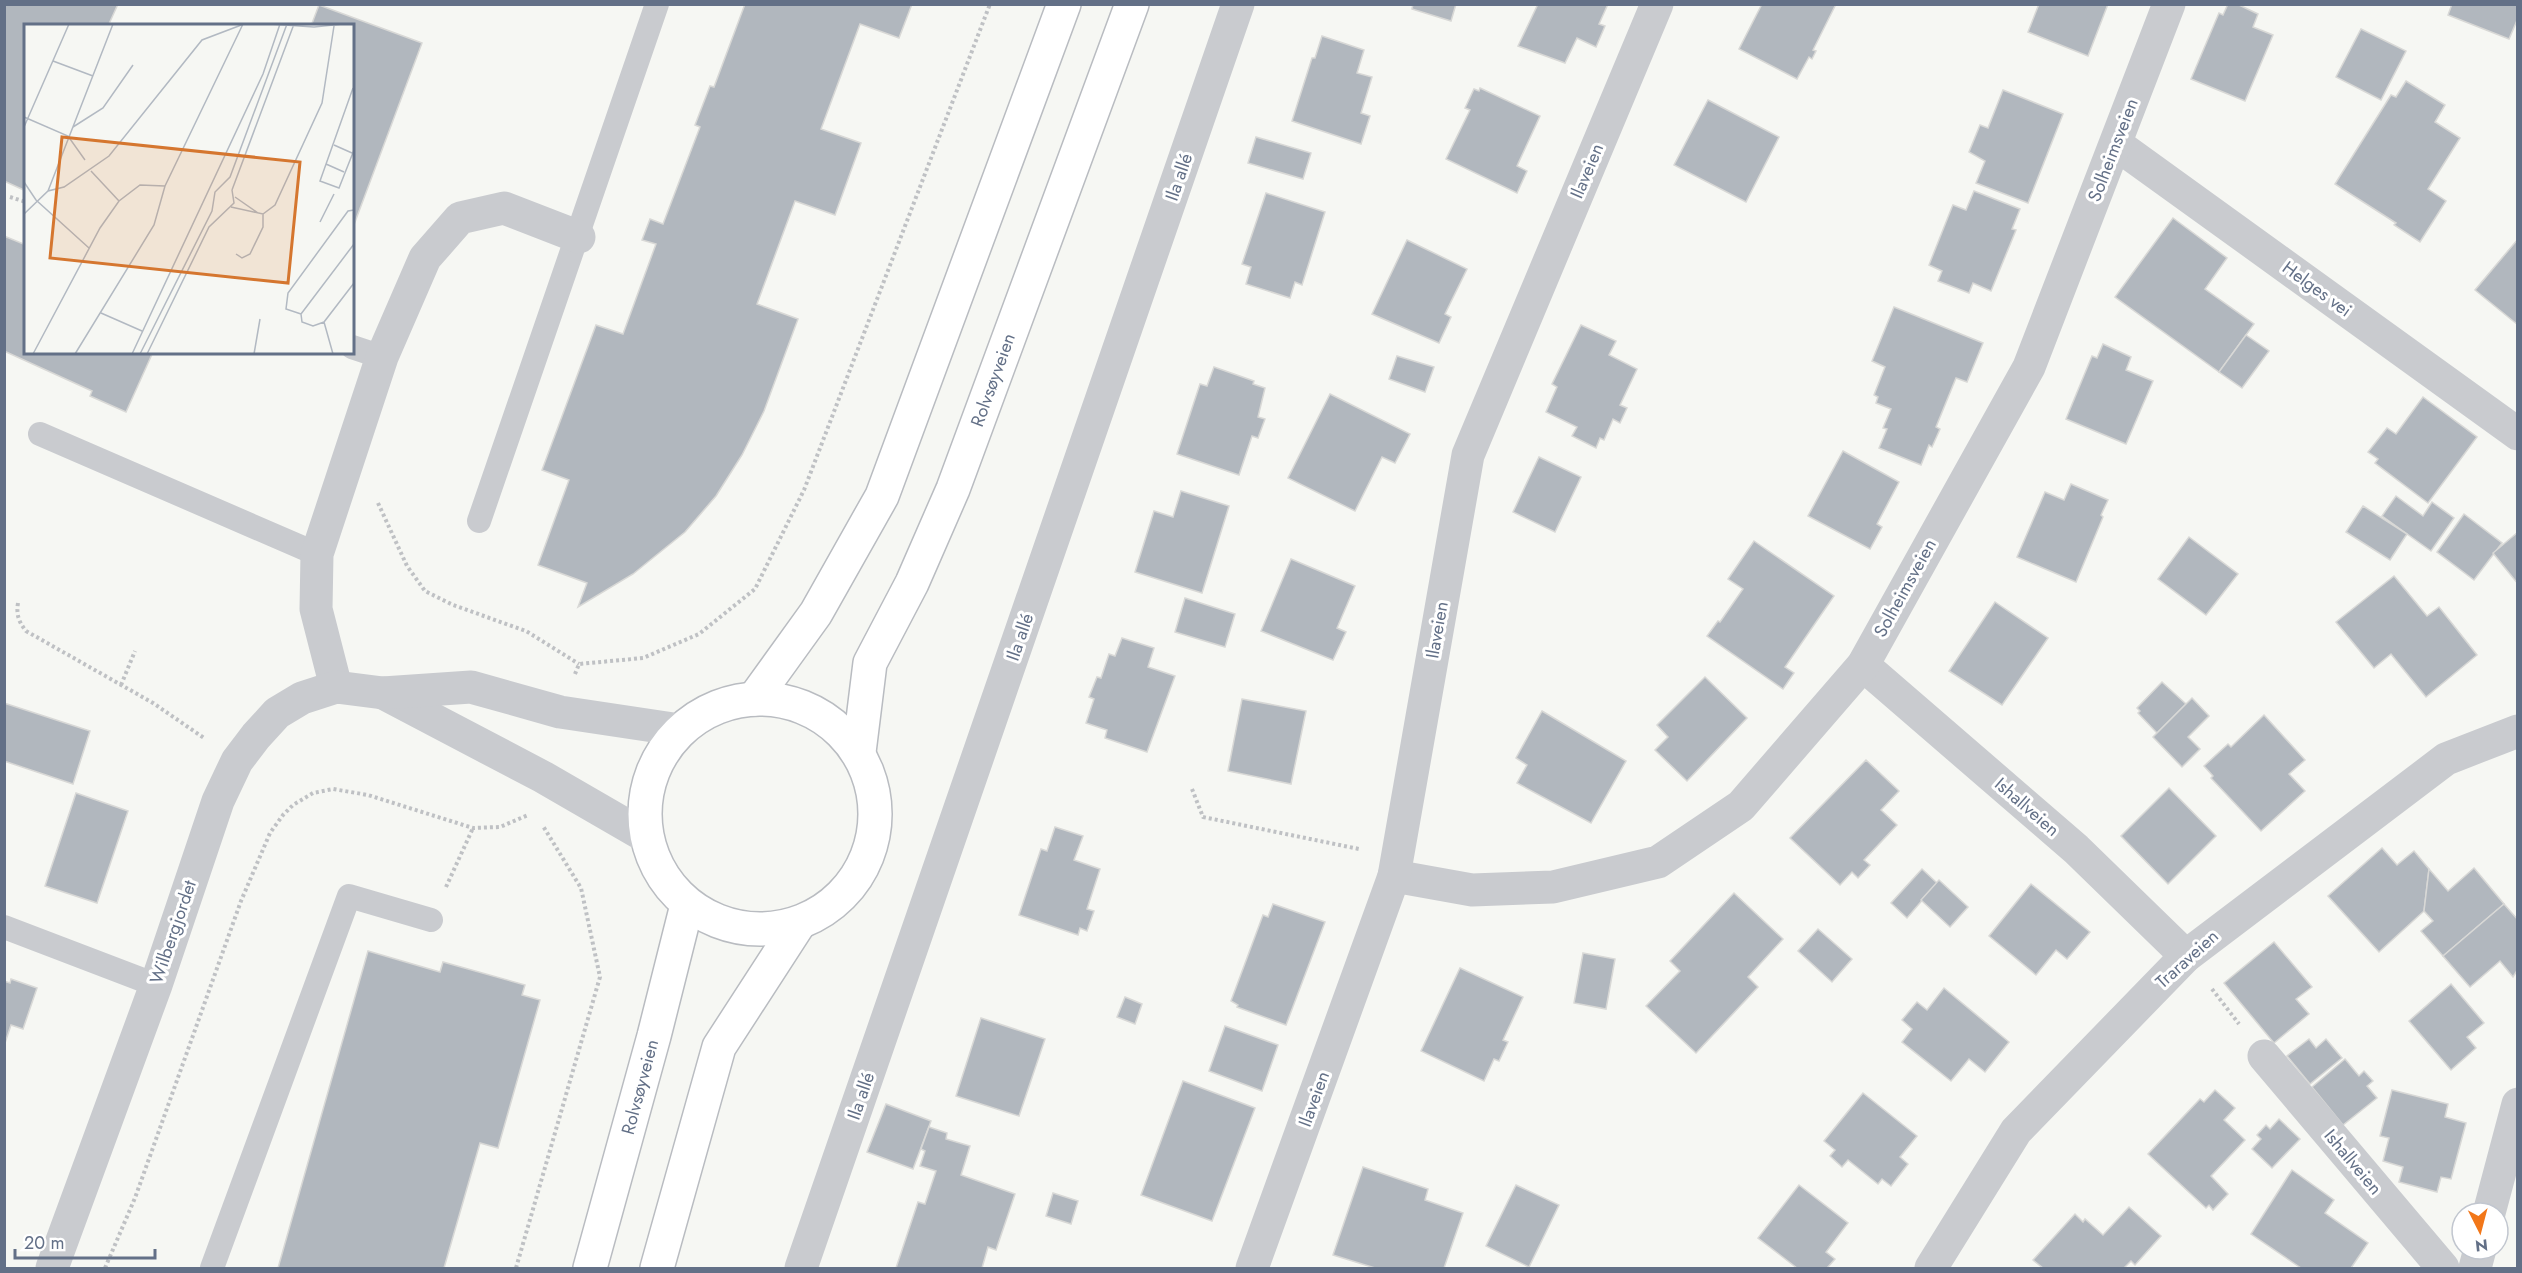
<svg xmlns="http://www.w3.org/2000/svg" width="2522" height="1273" viewBox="0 0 2522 1273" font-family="Jost,sans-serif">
<rect width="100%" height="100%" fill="#f6f7f3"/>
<g fill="#b1b7be" stroke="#d8d8d6" stroke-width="1.5">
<path d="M 4,4 L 118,4 L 108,26 L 26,26 L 26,191 L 4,181 Z"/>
<path d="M 745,4 L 912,4 L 899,38 L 860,24 L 821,129 L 861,143 L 835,215 L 795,201 L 757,304 L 798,319 L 764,411 L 742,455 L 716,496 L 685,532 L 633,574 L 578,607 L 587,583 L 538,565 L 569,480 L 542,470 L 596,325 L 623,334 L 656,244 L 642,240 L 650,219 L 663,224 L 700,127 L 695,125 L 710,86 L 714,87 Z"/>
<path d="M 1413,4 L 1456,4 L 1451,21 L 1412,9 Z"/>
<path d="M 1538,4 L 1608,4 L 1599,24 L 1605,26 L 1596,47 L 1577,38 L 1565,63 L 1518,46 Z"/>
<path d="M 1762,4 L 1836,4 L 1813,50 L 1816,51 L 1812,59 L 1809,57 L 1797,79 L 1739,49 Z"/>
<path d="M 2039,4 L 2108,4 L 2088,56 L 2028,32 Z"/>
<path d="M 2228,4 L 2237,4 L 2258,14 L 2253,27 L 2273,35 L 2245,101 L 2191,79 L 2219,13 L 2223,15 Z"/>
<path d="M 2452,4 L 2518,4 L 2518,18 L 2509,39 L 2448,15 Z"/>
<path d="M 319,5 L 422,43 L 352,230 L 352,26 L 311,26 Z"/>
<path d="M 2361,29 L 2406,51 L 2381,100 L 2336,77 Z"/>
<path d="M 1322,36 L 1364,50 L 1357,73 L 1372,77 L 1361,113 L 1370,116 L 1361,144 L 1292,121 L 1312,58 L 1315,58 Z"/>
<path d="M 2406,81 L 2445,105 L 2435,122 L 2460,138 L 2428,189 L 2446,201 L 2420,242 L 2394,225 L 2396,223 L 2335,184 L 2391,95 L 2396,97 Z"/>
<path d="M 1480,88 L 1540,116 L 1517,166 L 1527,171 L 1517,193 L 1446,159 L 1470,110 L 1465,108 L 1474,89 L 1479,91 Z"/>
<path d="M 2003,90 L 2063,114 L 2028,203 L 1976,183 L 1985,161 L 1969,152 L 1980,125 L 1988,128 Z"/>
<path d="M 1708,100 L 1779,137 L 1746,202 L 1674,165 Z"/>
<path d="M 1256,137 L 1311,153 L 1303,179 L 1248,163 Z"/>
<path d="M 1974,191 L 2020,209 L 2012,229 L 2016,230 L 1991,291 L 1973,283 L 1969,293 L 1938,281 L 1942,271 L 1929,265 L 1952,207 L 1953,205 L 1966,210 Z"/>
<path d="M 1266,193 L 1325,212 L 1302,285 L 1295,282 L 1290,298 L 1246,284 L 1251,267 L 1242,264 Z"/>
<path d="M 2173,218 L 2227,258 L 2205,289 L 2254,324 L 2219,372 L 2115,297 Z"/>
<path d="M 4,236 L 26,245 L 26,352 L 153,352 L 126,412 L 90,396 L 92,391 L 4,351 Z"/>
<path d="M 2518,239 L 2518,325 L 2475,290 Z"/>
<path d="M 1407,240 L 1467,269 L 1445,314 L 1451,317 L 1439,343 L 1372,314 Z"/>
<path d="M 1894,307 L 1983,343 L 1967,382 L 1956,378 L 1936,427 L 1940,429 L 1932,447 L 1929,445 L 1921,465 L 1879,448 L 1887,429 L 1883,428 L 1891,409 L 1876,403 L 1878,397 L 1874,395 L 1885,367 L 1872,361 Z"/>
<path d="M 1581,325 L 1616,341 L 1609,355 L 1637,369 L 1620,405 L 1627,408 L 1620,423 L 1613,419 L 1604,440 L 1600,438 L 1596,448 L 1572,436 L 1577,427 L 1546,412 L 1557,387 L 1552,384 Z"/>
<path d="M 2246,335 L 2269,351 L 2242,388 L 2219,372 Z"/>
<path d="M 2103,344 L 2131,357 L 2126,370 L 2153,381 L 2126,444 L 2066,419 L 2092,356 L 2097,358 Z"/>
<path d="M 1397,356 L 1434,367 L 1425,392 L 1389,379 Z"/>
<path d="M 1214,367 L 1254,381 L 1253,384 L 1265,388 L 1258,417 L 1265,419 L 1258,438 L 1252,436 L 1239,475 L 1177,454 L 1200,384 L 1207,386 Z"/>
<path d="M 1330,394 L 1410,434 L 1395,463 L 1382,457 L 1355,511 L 1288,478 Z"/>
<path d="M 2423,397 L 2477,437 L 2428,503 L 2375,463 L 2378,459 L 2368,452 L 2387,428 L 2396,434 Z"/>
<path d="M 1843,451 L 1899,482 L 1877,524 L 1882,527 L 1870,549 L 1808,516 Z"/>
<path d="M 1539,457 L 1581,477 L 1555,532 L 1513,512 Z"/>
<path d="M 2071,484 L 2108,500 L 2101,515 L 2103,517 L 2076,582 L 2017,557 L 2045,492 L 2064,500 Z"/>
<path d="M 1181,491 L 1229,506 L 1202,593 L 1135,572 L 1154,511 L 1173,517 Z"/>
<path d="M 2396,496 L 2423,516 L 2432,502 L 2454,518 L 2431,551 L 2382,516 Z"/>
<path d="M 2363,506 L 2407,534 L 2390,560 L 2346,532 Z"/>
<path d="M 2464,514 L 2502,543 L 2474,580 L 2437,552 Z"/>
<path d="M 2518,532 L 2518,584 L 2493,553 Z"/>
<path d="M 2189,537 L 2238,574 L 2206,615 L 2158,579 Z"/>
<path d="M 1754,541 L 1834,596 L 1785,667 L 1794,673 L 1783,689 L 1707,636 L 1718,621 L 1720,622 L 1743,589 L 1728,579 Z"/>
<path d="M 1291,559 L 1355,586 L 1337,628 L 1346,632 L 1333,660 L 1261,631 Z"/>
<path d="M 2394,576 L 2427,616 L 2439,607 L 2477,655 L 2426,697 L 2391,654 L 2374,668 L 2336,622 Z"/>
<path d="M 1185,598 L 1235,614 L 1225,647 L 1175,632 Z"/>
<path d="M 1995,602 L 2048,638 L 2002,705 L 1949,671 Z"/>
<path d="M 1122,638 L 1154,648 L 1148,667 L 1175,676 L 1147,752 L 1105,738 L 1107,730 L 1086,723 L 1094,699 L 1089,697 L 1097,677 L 1101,678 L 1109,654 L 1115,656 Z"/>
<path d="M 1705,677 L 1747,718 L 1687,781 L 1655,750 L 1668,737 L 1657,725 Z"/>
<path d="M 2162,682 L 2186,704 L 2157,733 L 2138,713 L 2140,711 L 2137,708 Z"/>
<path d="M 2192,698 L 2209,716 L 2188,737 L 2200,749 L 2182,767 L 2153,737 Z"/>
<path d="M 1242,699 L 1306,711 L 1291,784 L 1228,771 Z"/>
<path d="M 4,703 L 90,731 L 73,784 L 4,761 Z"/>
<path d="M 1542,711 L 1626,761 L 1591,823 L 1517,783 L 1527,765 L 1516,758 Z"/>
<path d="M 2264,715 L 2305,760 L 2289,774 L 2305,791 L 2261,831 L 2211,778 L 2213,776 L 2204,766 L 2228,744 L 2231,747 Z"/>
<path d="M 1866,760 L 1899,791 L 1881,810 L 1897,825 L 1864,860 L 1870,865 L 1858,878 L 1852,872 L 1840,885 L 1790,838 Z"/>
<path d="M 2169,788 L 2216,836 L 2168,884 L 2121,836 Z"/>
<path d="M 76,793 L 128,811 L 97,903 L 45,886 Z"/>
<path d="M 1055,827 L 1083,836 L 1074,860 L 1100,869 L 1087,909 L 1094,911 L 1087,931 L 1080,928 L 1078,935 L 1019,915 L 1041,849 L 1047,851 Z"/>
<path d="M 2382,848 L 2397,865 L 2414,851 L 2429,869 L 2424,911 L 2379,952 L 2328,896 Z"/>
<path d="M 2474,868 L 2504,904 L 2443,956 L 2421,931 L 2433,921 L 2424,911 L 2429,869 L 2448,891 Z"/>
<path d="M 1922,869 L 1937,883 L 1907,918 L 1891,903 Z"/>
<path d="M 1939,880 L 1968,907 L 1950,927 L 1921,900 Z"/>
<path d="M 2031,884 L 2090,932 L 2067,959 L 2056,950 L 2036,975 L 1989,936 Z"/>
<path d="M 1734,893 L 1783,939 L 1748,977 L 1758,987 L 1696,1053 L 1646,1006 L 1680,971 L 1670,961 Z"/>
<path d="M 1273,904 L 1325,922 L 1286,1025 L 1237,1007 L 1238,1005 L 1231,1001 L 1263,915 L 1268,917 Z"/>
<path d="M 2504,904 L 2518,920 L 2518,969 L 2513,977 L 2500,961 L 2470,987 L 2443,956 Z"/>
<path d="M 1818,929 L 1852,959 L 1832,982 L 1798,951 Z"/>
<path d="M 2274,942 L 2312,987 L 2296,999 L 2309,1014 L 2274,1043 L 2224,983 Z"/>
<path d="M 368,951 L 440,972 L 443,962 L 525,985 L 522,995 L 540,1000 L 498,1148 L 480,1143 L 444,1268 L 278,1268 Z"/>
<path d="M 1583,953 L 1615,959 L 1606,1009 L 1574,1003 Z"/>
<path d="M 1460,968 L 1523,997 L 1503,1040 L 1508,1042 L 1499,1061 L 1494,1059 L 1484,1081 L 1421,1051 Z"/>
<path d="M 11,979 L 37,988 L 23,1029 L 11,1025 L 4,1046 L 4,981 L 10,983 Z"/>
<path d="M 2451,984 L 2484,1023 L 2467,1037 L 2476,1048 L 2451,1070 L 2409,1021 Z"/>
<path d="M 1944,988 L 2009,1042 L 1985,1072 L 1969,1059 L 1951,1081 L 1902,1042 L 1912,1029 L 1902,1020 L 1917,1002 L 1927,1010 Z"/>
<path d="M 1125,997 L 1142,1004 L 1135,1024 L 1117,1017 Z"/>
<path d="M 981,1018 L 1045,1039 L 1019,1116 L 956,1096 Z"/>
<path d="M 1225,1026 L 1278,1045 L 1262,1091 L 1209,1071 Z"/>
<path d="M 2309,1039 L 2316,1048 L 2326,1039 L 2342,1058 L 2310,1084 L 2287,1056 Z"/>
<path d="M 2345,1059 L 2359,1076 L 2364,1071 L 2373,1081 L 2367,1086 L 2377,1098 L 2343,1125 L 2312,1087 Z"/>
<path d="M 1183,1081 L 1255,1108 L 1212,1221 L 1141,1195 Z"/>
<path d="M 2215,1090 L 2235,1108 L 2224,1120 L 2245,1140 L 2211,1176 L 2228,1194 L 2213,1210 L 2209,1205 L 2206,1208 L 2148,1154 L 2200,1099 L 2204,1102 Z"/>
<path d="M 2392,1090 L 2448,1104 L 2445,1117 L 2466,1123 L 2451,1179 L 2441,1177 L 2437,1192 L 2399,1182 L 2403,1167 L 2383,1161 L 2389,1138 L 2380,1136 Z"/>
<path d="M 1863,1093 L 1917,1136 L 1900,1157 L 1908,1164 L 1891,1186 L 1882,1179 L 1878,1184 L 1848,1160 L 1842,1167 L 1830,1156 L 1835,1150 L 1824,1141 Z"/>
<path d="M 886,1104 L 931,1121 L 913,1169 L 867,1152 Z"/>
<path d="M 2279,1119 L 2300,1139 L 2272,1168 L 2252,1149 L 2261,1139 L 2257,1135 L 2266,1125 L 2270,1129 Z"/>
<path d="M 929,1127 L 947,1133 L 946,1139 L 970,1146 L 961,1175 L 1015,1194 L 996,1250 L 988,1247 L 982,1268 L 896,1268 L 918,1202 L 925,1204 L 936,1171 L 920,1166 L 925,1151 L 921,1149 Z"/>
<path d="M 1363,1167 L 1428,1189 L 1425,1200 L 1463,1213 L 1444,1268 L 1375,1268 L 1333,1255 Z"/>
<path d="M 2292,1170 L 2334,1200 L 2325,1213 L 2368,1243 L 2351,1268 L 2301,1268 L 2251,1234 Z"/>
<path d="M 1516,1185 L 1559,1205 L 1529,1267 L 1486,1246 Z"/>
<path d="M 1799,1185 L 1848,1223 L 1826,1252 L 1835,1259 L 1827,1268 L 1797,1268 L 1758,1238 Z"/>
<path d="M 1053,1193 L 1078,1201 L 1071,1224 L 1046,1216 Z"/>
<path d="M 2129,1207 L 2161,1236 L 2135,1265 L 2131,1261 L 2124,1268 L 2043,1268 L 2033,1260 L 2075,1214 L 2083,1222 L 2085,1219 L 2103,1235 Z"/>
</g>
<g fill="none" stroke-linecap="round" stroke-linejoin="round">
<defs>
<g id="primary">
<path d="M 754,699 L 816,613 L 882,496 L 1064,4"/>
<circle cx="760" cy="814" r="115"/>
<path d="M 859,752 L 870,663 L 912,583 L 953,489 L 1132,4"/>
<path d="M 590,1268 L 654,1036 L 687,905"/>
<path d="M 657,1268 L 719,1047 L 798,925"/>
</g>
</defs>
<use href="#primary" stroke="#b9bcc1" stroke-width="36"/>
<g stroke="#bfc1c4" stroke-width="4" stroke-dasharray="3 3" stroke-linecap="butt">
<path d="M 10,197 L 26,202"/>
<path d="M 378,503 L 407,566 L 425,591 L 453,605 L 526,631 L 579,664"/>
<path d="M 18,603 C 16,615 19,622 26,631 L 153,703 L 204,738"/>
<path d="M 575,674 L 579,664 L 643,658 L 699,634 L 755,589 L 804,490 L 990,4"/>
<path d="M 121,685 L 135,651"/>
<path d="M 1192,789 L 1203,817 L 1359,849"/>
<path d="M 446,887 L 473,828"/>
<path d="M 2212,989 L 2239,1024"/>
<path d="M 105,1268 L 135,1198 L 241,901 L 270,833 L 283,815 L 293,805 L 313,793 L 333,789 L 368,795 L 473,828 L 500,827 L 528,815"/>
<path d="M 516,1268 L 600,977 L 581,888 L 543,826"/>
</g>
<g stroke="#c9cbcf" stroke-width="24">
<path d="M 352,347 L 382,357"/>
<path d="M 40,434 L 317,554"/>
<path d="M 479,521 L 657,4"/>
<path d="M 4,927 L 156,985"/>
<path d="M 212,1268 L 349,896 L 431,920"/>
</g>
<g stroke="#c9cbcf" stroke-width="33">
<path d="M 2116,144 L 2518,434"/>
<path d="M 1863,665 L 2076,849 L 2186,956"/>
<path d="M 336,687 L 316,609 L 317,554 L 382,357 L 425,258 L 460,218 L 504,208 L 579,237"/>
<path d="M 383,693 L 543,777 L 645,836"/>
<path d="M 1394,876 L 1472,890 L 1553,887 L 1658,862 L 1741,806 L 1863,665 L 2029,367 L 2169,4"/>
<path d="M 2264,1056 L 2443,1268"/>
<path d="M 2489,1213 L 2518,1104"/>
<path d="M 52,1268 L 156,985 L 218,801 L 237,761 L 256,736 L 277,713 L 302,698 L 336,687 L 383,693 L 471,687 L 560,712 L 680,730"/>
<path d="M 801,1268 L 1238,4"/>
<path d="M 1252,1268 L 1394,876 L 1468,455 L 1657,4"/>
<path d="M 1931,1268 L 2016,1131 L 2186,956 L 2446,759 L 2518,731"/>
<path d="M 2475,1268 L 2480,1249"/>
</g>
<use href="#primary" stroke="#fff" stroke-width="33"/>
</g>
<g text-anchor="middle" stroke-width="6" stroke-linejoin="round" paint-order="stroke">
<g font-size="18" fill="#637087" stroke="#fff">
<text transform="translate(2113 150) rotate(-69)" y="6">Solheimsveien</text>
<text transform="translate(1587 171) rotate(-67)" y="6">Ilaveien</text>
<text transform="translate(1179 177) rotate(-71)" y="6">Ila allé</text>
<text transform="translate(2317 289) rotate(36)" y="6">Helges vei</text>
<text transform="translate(993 380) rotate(-70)" y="6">Rolvsøyveien</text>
<text transform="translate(1905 588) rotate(-61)" y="6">Solheimsveien</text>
<text transform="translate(1437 630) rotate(-80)" y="6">Ilaveien</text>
<text transform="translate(1020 637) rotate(-71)" y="6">Ila allé</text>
<text transform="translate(2027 807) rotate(41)" y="6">Ishallveien</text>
<text transform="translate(173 932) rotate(-71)" y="6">Wilbergjordet</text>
<text transform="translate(2187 959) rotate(-42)" y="6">Traraveien</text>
<text transform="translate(640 1087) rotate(-75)" y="6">Rolvsøyveien</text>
<text transform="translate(861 1096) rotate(-71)" y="6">Ila allé</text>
<text transform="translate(1314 1099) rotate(-70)" y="6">Ilaveien</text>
<text transform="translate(2353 1162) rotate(50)" y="6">Ishallveien</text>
</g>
</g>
<g transform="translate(24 24)">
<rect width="330" height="330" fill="#f6f7f3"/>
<path fill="none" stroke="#b2b9c2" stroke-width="1.5" d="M 246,0 L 290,3 L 319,0M 29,37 L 69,52M 329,64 L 296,157 L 315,164 L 330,126M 0,93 L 44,112 L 61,136M 0,103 L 45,0M 49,103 L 79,84 L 109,41M 310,121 L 328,129M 302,140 L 320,148M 67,147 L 95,177M 0,158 L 12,176 L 65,224M 208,166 L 270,0M 24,167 L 89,0M 211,173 L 234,189M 207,183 L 239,190 L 251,181 L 298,79 L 310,2M 0,190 L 24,167 L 40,163 L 85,132 L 178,16 L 220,0M 296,198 L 310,170M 330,220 L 277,290 L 278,298 L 289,302 L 300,298 L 330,259M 212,230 L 218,234 L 226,230 L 239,203 L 239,190M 77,289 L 118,307M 277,290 L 262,285 L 264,269 L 324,187 L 330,186M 300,298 L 309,330M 9,330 L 76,204 L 95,177 L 116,161 L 141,162M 51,330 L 130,201 L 141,162 L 219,0M 108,330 L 239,50 L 256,0M 116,330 L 188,187 L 191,168 L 206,153 L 263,0M 123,330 L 185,203 L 210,179 L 208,166M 230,330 L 236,295"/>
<path fill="#d5762f" fill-opacity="0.15" stroke="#d5762f" stroke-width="3" d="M 38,113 L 276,138 L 264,259 L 26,234 Z"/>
<rect width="330" height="330" fill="none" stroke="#637087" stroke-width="3"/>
</g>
<rect width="2522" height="1273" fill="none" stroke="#637087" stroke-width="12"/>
<g transform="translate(2480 1231) rotate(174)"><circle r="28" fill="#ffffff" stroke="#c1c6cf" stroke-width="1.5"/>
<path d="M0-4.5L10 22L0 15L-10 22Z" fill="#f27719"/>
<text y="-9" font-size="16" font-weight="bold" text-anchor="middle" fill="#637087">N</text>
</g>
<path d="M15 1249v9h140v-9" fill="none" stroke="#637087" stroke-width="3"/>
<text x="24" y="1249" font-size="18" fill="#637087" stroke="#ffffff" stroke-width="4.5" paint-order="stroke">20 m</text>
</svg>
